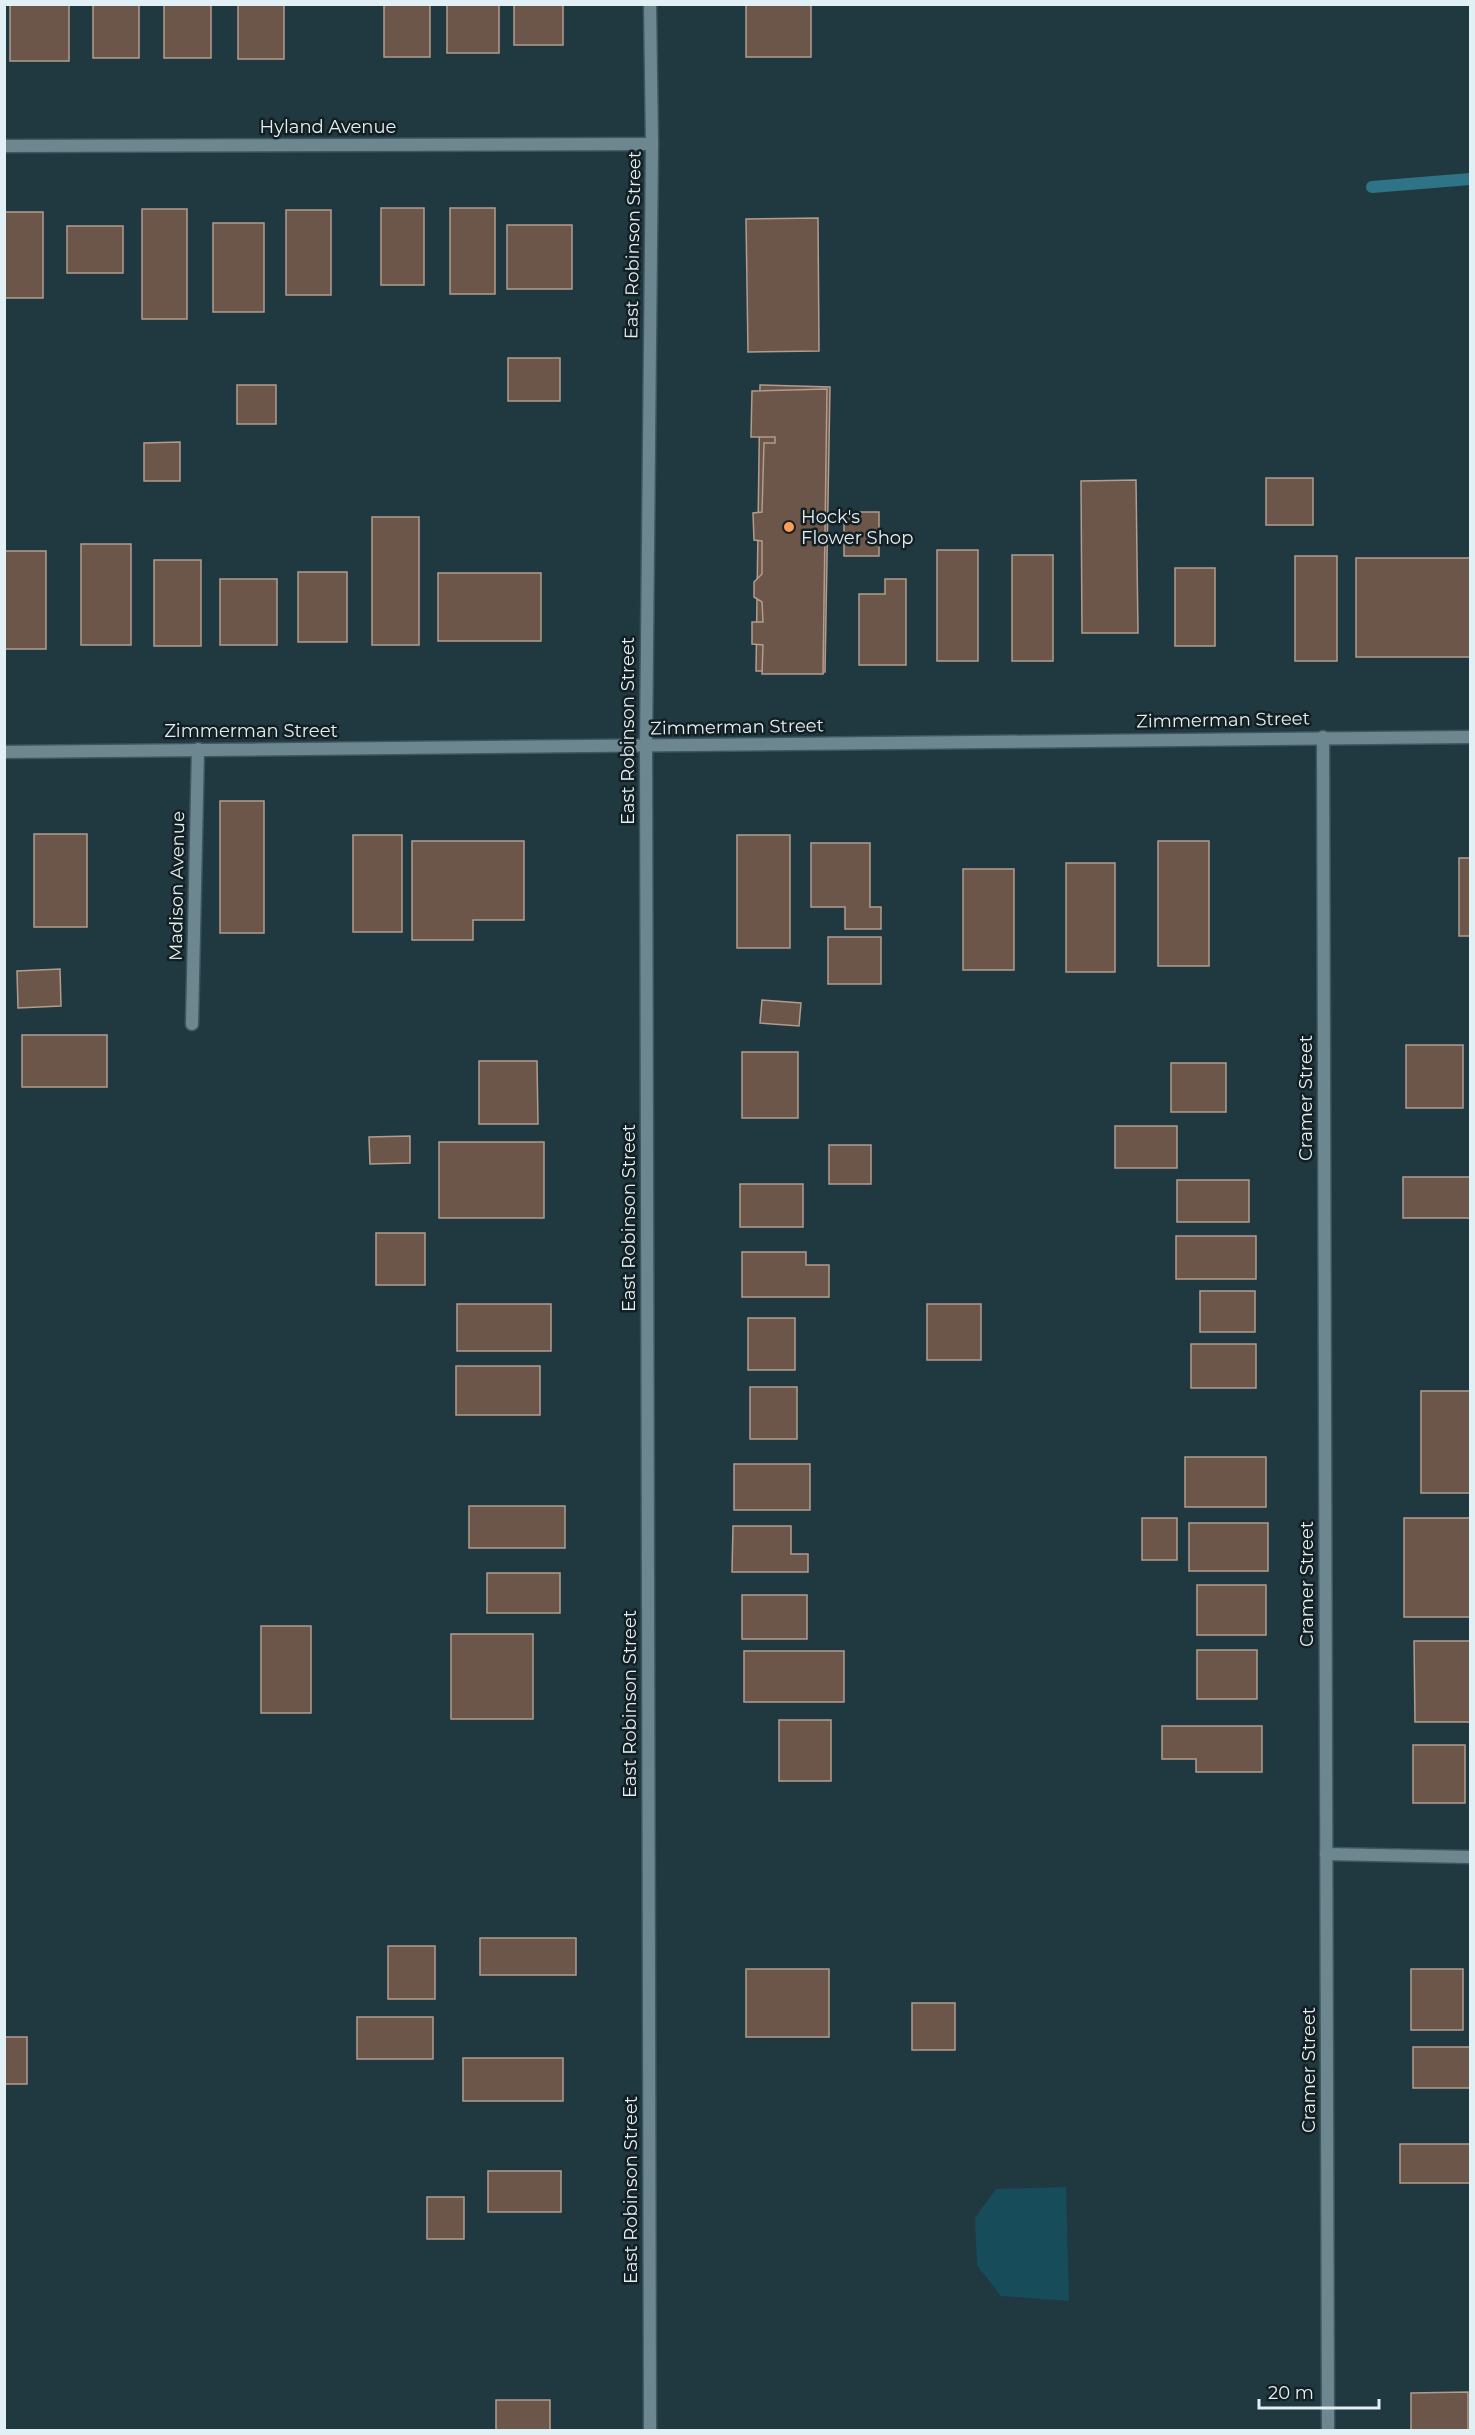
<svg xmlns="http://www.w3.org/2000/svg" width="1475" height="2435" viewBox="0 0 1475 2435" font-family="Montserrat,sans-serif">
<rect width="100%" height="100%" fill="#203941"/>
<path fill="#174c5a" d="M 1066,2187 L 1069,2301 L 1001,2296 L 977,2265 L 975,2218 L 996,2189 Z"/>
<g fill="none" stroke-linecap="round" stroke-linejoin="round">
<path stroke="#2f7386" stroke-width="12" d="M 1372,187 L 1470,179"/>
</g>
<g fill="#6b5649" stroke="#b29c8d" stroke-width="1.5">
<rect x="10" y="4" width="59" height="57"/>
<rect x="93" y="4" width="46" height="54"/>
<rect x="164" y="4" width="47" height="54"/>
<rect x="238" y="4" width="46" height="55"/>
<rect x="384" y="4" width="46" height="53"/>
<rect x="447" y="4" width="52" height="49"/>
<rect x="514" y="4" width="49" height="41"/>
<rect x="746" y="4" width="65" height="53"/>
<rect x="381" y="208" width="43" height="77"/>
<rect x="450" y="208" width="45" height="86"/>
<rect x="142" y="209" width="45" height="110"/>
<rect x="286" y="210" width="45" height="85"/>
<rect x="4" y="212" width="39" height="86"/>
<path d="M 818,218 L 819,351 L 748,352 L 746,219 Z"/>
<rect x="213" y="223" width="51" height="89"/>
<rect x="507" y="225" width="65" height="64"/>
<rect x="67" y="226" width="56" height="47"/>
<rect x="508" y="358" width="52" height="43"/>
<rect x="237" y="385" width="39" height="39"/>
<path d="M 760,385 L 830,387 L 825,672 L 756,671 Z"/>
<path d="M 827,389 L 823,674 L 762,674 L 763,645 L 752,644 L 752,622 L 763,622 L 762,602 L 754,597 L 754,582 L 762,574 L 762,541 L 754,540 L 753,513 L 762,512 L 764,443 L 775,443 L 775,437 L 751,437 L 752,391 Z"/>
<path d="M 180,442 L 180,481 L 144,481 L 144,443 Z"/>
<rect x="1266" y="478" width="47" height="47"/>
<path d="M 1136,480 L 1138,633 L 1082,633 L 1081,481 Z"/>
<rect x="844" y="512" width="35" height="44"/>
<rect x="372" y="517" width="47" height="128"/>
<rect x="81" y="544" width="50" height="101"/>
<rect x="937" y="550" width="41" height="111"/>
<rect x="4" y="551" width="42" height="98"/>
<rect x="1012" y="555" width="41" height="106"/>
<rect x="1295" y="556" width="42" height="105"/>
<rect x="1356" y="558" width="114" height="99"/>
<rect x="154" y="560" width="47" height="86"/>
<rect x="1175" y="568" width="40" height="78"/>
<rect x="298" y="572" width="49" height="70"/>
<rect x="438" y="573" width="103" height="68"/>
<rect x="220" y="579" width="57" height="66"/>
<path d="M 885,579 L 906,579 L 906,665 L 859,665 L 859,594 L 885,594 Z"/>
<rect x="220" y="801" width="44" height="132"/>
<rect x="34" y="834" width="53" height="93"/>
<rect x="353" y="835" width="49" height="97"/>
<rect x="737" y="835" width="53" height="113"/>
<path d="M 412,841 L 524,841 L 524,920 L 473,920 L 473,940 L 412,940 Z"/>
<rect x="1158" y="841" width="51" height="125"/>
<path d="M 811,843 L 870,843 L 870,907 L 881,907 L 881,929 L 845,929 L 845,907 L 811,907 Z"/>
<rect x="1459" y="858" width="11" height="78"/>
<rect x="1066" y="863" width="49" height="109"/>
<rect x="963" y="869" width="51" height="101"/>
<rect x="828" y="937" width="53" height="47"/>
<path d="M 60,969 L 61,1006 L 18,1008 L 17,971 Z"/>
<path d="M 762,1000 L 801,1003 L 799,1026 L 760,1023 Z"/>
<rect x="22" y="1035" width="85" height="52"/>
<rect x="1406" y="1045" width="57" height="63"/>
<rect x="742" y="1052" width="56" height="66"/>
<path d="M 479,1061 L 537,1061 L 538,1124 L 479,1124 Z"/>
<rect x="1171" y="1063" width="55" height="49"/>
<rect x="1115" y="1126" width="62" height="42"/>
<path d="M 410,1136 L 410,1163 L 370,1164 L 369,1137 Z"/>
<rect x="439" y="1142" width="105" height="76"/>
<rect x="829" y="1145" width="42" height="39"/>
<rect x="1403" y="1177" width="67" height="41"/>
<rect x="1177" y="1180" width="72" height="42"/>
<rect x="740" y="1184" width="63" height="43"/>
<rect x="376" y="1233" width="49" height="52"/>
<rect x="1176" y="1236" width="80" height="43"/>
<path d="M 742,1252 L 806,1252 L 806,1265 L 829,1265 L 829,1297 L 742,1297 Z"/>
<rect x="1200" y="1291" width="55" height="41"/>
<rect x="457" y="1304" width="94" height="47"/>
<rect x="927" y="1304" width="54" height="56"/>
<rect x="748" y="1318" width="47" height="52"/>
<rect x="1191" y="1344" width="65" height="44"/>
<rect x="456" y="1366" width="84" height="49"/>
<rect x="750" y="1387" width="47" height="52"/>
<rect x="1421" y="1391" width="49" height="102"/>
<rect x="1185" y="1457" width="81" height="50"/>
<rect x="734" y="1464" width="76" height="46"/>
<rect x="469" y="1506" width="96" height="42"/>
<rect x="1142" y="1518" width="35" height="42"/>
<rect x="1404" y="1518" width="66" height="99"/>
<rect x="1189" y="1523" width="79" height="48"/>
<path d="M 733,1526 L 791,1526 L 791,1554 L 808,1554 L 808,1572 L 732,1572 Z"/>
<rect x="487" y="1573" width="73" height="40"/>
<rect x="1197" y="1585" width="69" height="50"/>
<rect x="742" y="1595" width="65" height="44"/>
<rect x="261" y="1626" width="50" height="87"/>
<rect x="451" y="1634" width="82" height="85"/>
<path d="M 1414,1641 L 1470,1641 L 1470,1722 L 1415,1722 Z"/>
<rect x="1197" y="1650" width="60" height="49"/>
<rect x="744" y="1651" width="100" height="51"/>
<rect x="779" y="1720" width="52" height="61"/>
<path d="M 1162,1726 L 1262,1726 L 1262,1772 L 1196,1772 L 1196,1759 L 1162,1759 Z"/>
<rect x="1413" y="1745" width="52" height="58"/>
<rect x="480" y="1938" width="96" height="37"/>
<rect x="388" y="1946" width="47" height="53"/>
<rect x="746" y="1969" width="83" height="68"/>
<rect x="1411" y="1969" width="52" height="61"/>
<rect x="912" y="2003" width="43" height="47"/>
<rect x="357" y="2017" width="76" height="42"/>
<rect x="4" y="2037" width="23" height="47"/>
<rect x="1413" y="2047" width="57" height="41"/>
<rect x="463" y="2058" width="100" height="43"/>
<rect x="1400" y="2144" width="70" height="39"/>
<rect x="488" y="2171" width="73" height="41"/>
<rect x="427" y="2197" width="37" height="42"/>
<path d="M 1468,2392 L 1468,2430 L 1411,2430 L 1411,2393 Z"/>
<rect x="496" y="2400" width="54" height="30"/>
</g>
<g fill="none" stroke-linecap="round" stroke-linejoin="round">
<defs>
<path id="service" d="M 1326,1854 L 1470,1857"/>
<g id="minor">
<path d="M 4,146 L 652,144"/>
<path d="M 1323,737 L 1328,2430"/>
<path d="M 4,752 L 1470,737"/>
<path d="M 192,1024 L 198,749"/>
</g>
<path id="tertiary" d="M 650,2430 L 646,746 L 652,144 L 650,4"/>
</defs>
<use href="#service" stroke="#3f565e" stroke-width="15"/>
<use href="#minor" stroke="#3f565e" stroke-width="15"/>
<use href="#tertiary" stroke="#3f565e" stroke-width="15"/>
<use href="#service" stroke="#6d8790" stroke-width="12"/>
<use href="#minor" stroke="#6d8790" stroke-width="12"/>
<use href="#tertiary" stroke="#6d8790" stroke-width="12"/>
</g>
<circle fill="#fd9c55" stroke="#131f22" stroke-width="2" cx="789" cy="527" r="6"/>
<g text-anchor="middle" stroke-width="5" stroke-linejoin="round" paint-order="stroke">
<g font-size="18" fill="#e1f0f5" stroke="#131f22">
<text x="328" y="133">Hyland Avenue</text>
<text transform="translate(633 245) rotate(-89)" y="6">East Robinson Street</text>
<text transform="translate(1223 720) rotate(-1)" y="6">Zimmerman Street</text>
<text transform="translate(737 727) rotate(-1)" y="6">Zimmerman Street</text>
<text x="251" y="737">Zimmerman Street</text>
<text transform="translate(628 731) rotate(-90)" y="6">East Robinson Street</text>
<text transform="translate(177 886) rotate(-89)" y="6">Madison Avenue</text>
<text transform="translate(1306 1098) rotate(-90)" y="6">Cramer Street</text>
<text transform="translate(629 1218) rotate(-90)" y="6">East Robinson Street</text>
<text transform="translate(1307 1584) rotate(-90)" y="6">Cramer Street</text>
<text transform="translate(630 1704) rotate(-90)" y="6">East Robinson Street</text>
<text transform="translate(1309 2070) rotate(-90)" y="6">Cramer Street</text>
<text transform="translate(631 2190) rotate(-90)" y="6">East Robinson Street</text>
</g>
<g font-size="18" fill="#e1f0f5" stroke="#131f22" text-anchor="start">
<text x="801" y="523">Hock's<tspan x="801" dy="21">Flower Shop</tspan></text>
</g>
</g>
<rect width="1475" height="2435" fill="none" stroke="#e1f0f5" stroke-width="12"/>
<path d="M1259 2399v9h120v-9" fill="none" stroke="#e1f0f5" stroke-width="3"/>
<text x="1268" y="2399" font-size="18" fill="#e1f0f5" stroke="#131f22" stroke-width="4.5" paint-order="stroke">20 m</text>
</svg>
